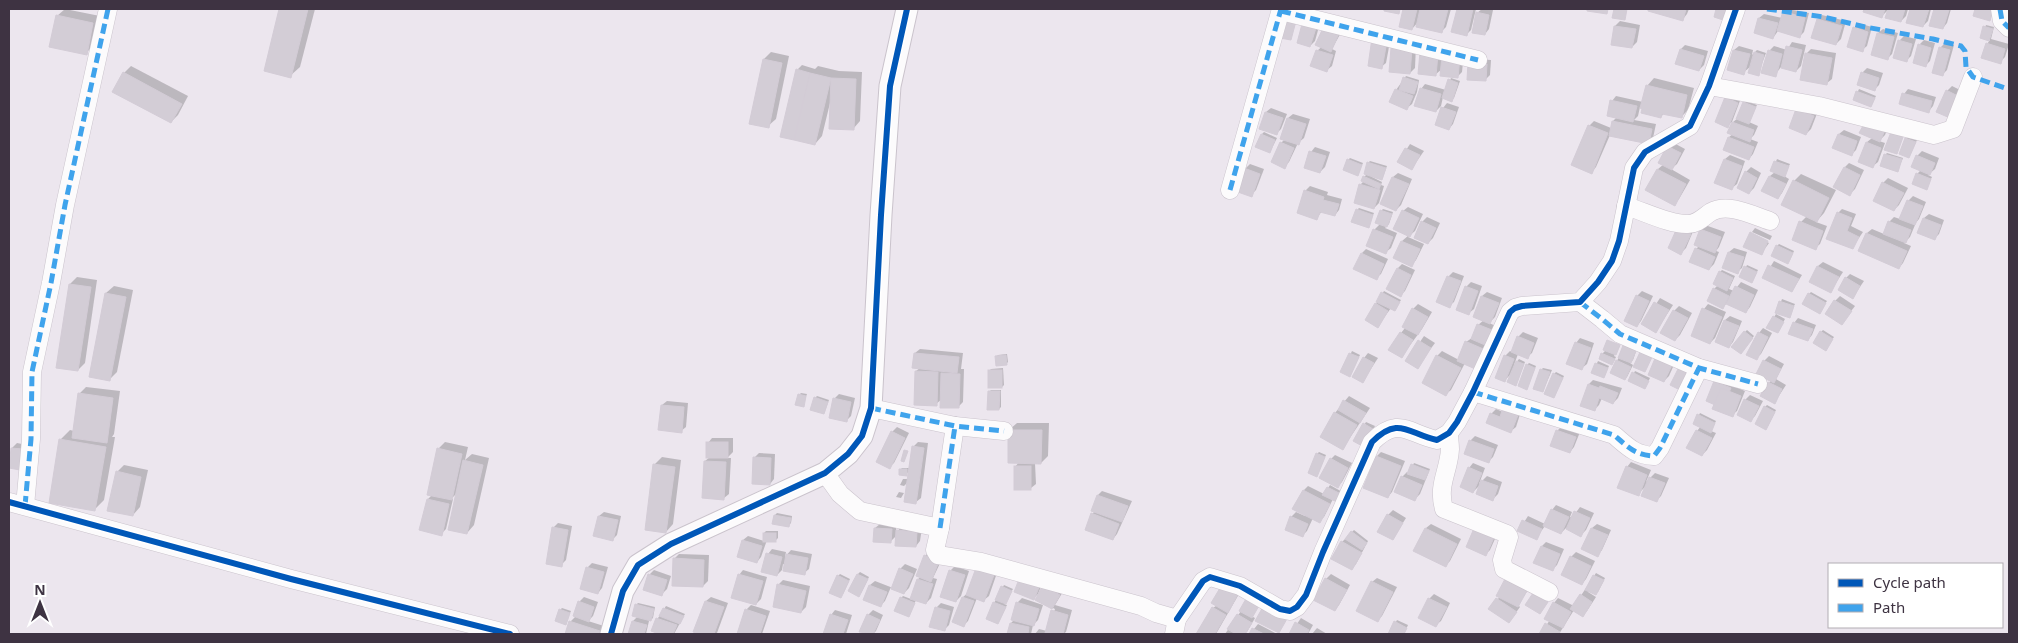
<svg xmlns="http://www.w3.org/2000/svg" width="2018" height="643" viewBox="0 0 2018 643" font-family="'Noto Sans',sans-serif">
<rect width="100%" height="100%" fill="#ece6ee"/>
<g fill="#0003">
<path d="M 65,9 L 100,16 L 93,46 L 86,53 L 57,16 Z"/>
<path d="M 281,9 L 315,9 L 300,67 L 290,76 L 265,70 Z"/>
<path d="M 1404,9 L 1451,9 L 1446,27 L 1442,31 L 1418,22 L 1412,29 L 1400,26 Z"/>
<path d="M 1458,9 L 1476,9 L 1471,30 L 1466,35 L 1452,31 Z"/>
<path d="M 1482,9 L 1493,10 L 1489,29 L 1485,34 L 1477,13 Z"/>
<path d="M 1650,9 L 1689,9 L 1687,14 L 1683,19 Z"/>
<path d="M 1787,9 L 1809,13 L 1804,32 L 1799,37 L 1778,31 L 1773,38 L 1755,33 L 1759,18 L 1764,14 L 1782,18 Z"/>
<path d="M 1865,9 L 1908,9 L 1906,16 L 1901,21 L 1889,9 L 1882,16 L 1864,12 Z"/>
<path d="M 1911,9 L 1931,9 L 1928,21 L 1923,26 L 1907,22 Z"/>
<path d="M 1936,9 L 1951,9 L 1947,23 L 1943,28 L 1931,25 Z"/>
<path d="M 1822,15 L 1846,21 L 1841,39 L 1836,44 L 1818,19 Z"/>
<path d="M 1620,21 L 1640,25 L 1637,42 L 1632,47 L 1612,44 L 1615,26 Z"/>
<path d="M 1320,23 L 1315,41 L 1310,46 L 1303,25 Z"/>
<path d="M 1858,23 L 1872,27 L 1867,46 L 1862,50 L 1854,28 Z"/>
<path d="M 1986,25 L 1994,27 L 1991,39 L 2009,44 L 2005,57 L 2000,62 L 1987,44 L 1990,40 L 1981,38 Z"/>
<path d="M 1344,27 L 1332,49 L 1336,51 L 1332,66 L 1327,70 L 1317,51 Z"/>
<path d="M 1883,29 L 1898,33 L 1892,54 L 1887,59 L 1878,33 Z"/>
<path d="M 1391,36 L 1386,63 L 1381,67 L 1369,65 Z"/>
<path d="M 1904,36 L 1916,39 L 1911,56 L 1907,60 L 1899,41 Z"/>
<path d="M 1924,40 L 1935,43 L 1930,61 L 1926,65 L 1919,45 Z"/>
<path d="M 1792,42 L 1806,45 L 1801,66 L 1796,71 L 1781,67 L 1775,75 L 1769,51 L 1774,46 L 1787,50 Z"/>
<path d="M 1397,43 L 1416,45 L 1415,68 L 1410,73 L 1392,48 Z"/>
<path d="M 1945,43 L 1954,45 L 1947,70 L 1942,75 L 1940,48 Z"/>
<path d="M 1685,45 L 1708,51 L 1704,65 L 1699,70 L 1681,49 Z"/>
<path d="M 1739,46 L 1753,50 L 1752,55 L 1757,50 L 1766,53 L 1758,74 L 1751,66 L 1743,73 L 1729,69 L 1734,50 Z"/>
<path d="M 1811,49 L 1836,53 L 1832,79 L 1827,83 L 1806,54 Z"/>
<path d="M 771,52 L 789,56 L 776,119 L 768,126 L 764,59 Z"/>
<path d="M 1422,52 L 1464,53 L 1462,72 L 1457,77 L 1443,68 L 1435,75 Z"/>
<path d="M 1474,59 L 1491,60 L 1490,75 L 1485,80 Z"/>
<path d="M 802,65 L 815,69 L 818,66 L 839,71 L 862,72 L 860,121 L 853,129 L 830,103 L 822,136 L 815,144 L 797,70 Z"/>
<path d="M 131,66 L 188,96 L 178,115 L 171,122 L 124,73 Z"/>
<path d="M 1867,68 L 1883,73 L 1879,85 L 1875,89 L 1862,73 Z"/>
<path d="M 1406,76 L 1419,80 L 1417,92 L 1412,104 L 1407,108 L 1396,90 Z"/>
<path d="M 1451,78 L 1460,81 L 1454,98 L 1452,100 L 1443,97 L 1441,106 L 1436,111 L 1421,89 L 1425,84 L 1446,90 Z"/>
<path d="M 1654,78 L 1694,88 L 1688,110 L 1681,117 L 1664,113 L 1661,117 L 1640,107 L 1638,116 L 1634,120 L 1656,124 L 1653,138 L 1648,142 L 1610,135 L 1596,167 L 1592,172 L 1589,126 L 1594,121 L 1611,128 L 1613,121 L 1617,117 L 1612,101 L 1616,96 L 1643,102 L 1647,86 Z"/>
<path d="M 1952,86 L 1964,92 L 1954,112 L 1947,91 Z"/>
<path d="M 1859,89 L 1876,96 L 1871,106 L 1854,100 Z"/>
<path d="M 1908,89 L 1936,97 L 1933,106 L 1929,111 L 1904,94 Z"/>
<path d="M 1726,98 L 1741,98 L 1732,122 L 1727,126 Z"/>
<path d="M 1746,101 L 1757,105 L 1749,122 L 1758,126 L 1754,135 L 1750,139 L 1758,142 L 1753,154 L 1749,159 L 1724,149 L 1729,137 L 1733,134 L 1733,122 L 1738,118 Z"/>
<path d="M 1447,103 L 1459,107 L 1453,124 L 1449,129 L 1437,125 L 1443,108 Z"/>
<path d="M 1271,108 L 1287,114 L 1281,129 L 1276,134 L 1266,112 Z"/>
<path d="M 1797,110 L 1818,111 L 1811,129 L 1806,134 Z"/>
<path d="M 1293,114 L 1310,119 L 1304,138 L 1298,143 L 1289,162 L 1284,167 L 1281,143 L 1285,139 L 1288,118 Z"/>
<path d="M 1889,125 L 1885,135 L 1879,141 L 1885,143 L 1878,162 L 1873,166 L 1859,161 L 1867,142 Z"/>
<path d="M 1844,130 L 1861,137 L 1856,150 L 1851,155 L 1834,148 L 1839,134 Z"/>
<path d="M 1264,132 L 1277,138 L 1270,152 L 1262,134 Z"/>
<path d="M 1908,136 L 1917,140 L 1909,157 L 1901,153 Z"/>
<path d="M 1672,142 L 1685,149 L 1677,164 L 1671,169 L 1690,180 L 1679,199 L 1674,204 L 1647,189 L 1658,169 L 1664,164 L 1668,147 Z"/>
<path d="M 1410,144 L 1424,151 L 1412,168 L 1399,161 Z"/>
<path d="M 1315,147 L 1330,152 L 1325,167 L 1320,172 L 1311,152 Z"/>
<path d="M 1922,151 L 1939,158 L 1935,169 L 1928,175 L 1932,177 L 1926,189 L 1913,184 L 1917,174 L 1921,170 L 1917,156 Z"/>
<path d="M 1887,153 L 1903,158 L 1898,170 L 1885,155 Z"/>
<path d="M 1730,155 L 1745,161 L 1737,184 L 1732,188 L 1725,159 Z"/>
<path d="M 1350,158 L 1363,163 L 1358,174 L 1348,160 Z"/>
<path d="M 1777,159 L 1790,164 L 1784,176 L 1789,179 L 1782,193 L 1778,198 L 1763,191 L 1770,176 L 1775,172 L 1772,171 Z"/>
<path d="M 1370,161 L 1387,166 L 1382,179 L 1373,176 L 1372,177 L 1382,182 L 1381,185 L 1384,186 L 1379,203 L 1374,208 L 1360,185 L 1364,181 L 1364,177 L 1367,174 L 1368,163 Z"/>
<path d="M 1849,163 L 1864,170 L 1855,189 L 1850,194 L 1845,167 Z"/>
<path d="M 1250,164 L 1264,169 L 1256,190 L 1251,195 L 1245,169 Z"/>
<path d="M 1751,167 L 1761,173 L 1754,188 L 1749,193 L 1746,172 Z"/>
<path d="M 1398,173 L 1412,179 L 1401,205 L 1396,210 L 1393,177 Z"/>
<path d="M 1801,174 L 1836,190 L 1824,213 L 1816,222 L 1827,226 L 1820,244 L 1815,248 L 1801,222 L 1807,216 L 1794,181 Z"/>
<path d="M 1888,178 L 1908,188 L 1899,205 L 1894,210 L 1883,183 Z"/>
<path d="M 1310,186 L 1328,192 L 1327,195 L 1342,199 L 1339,210 L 1335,215 L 1322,211 L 1317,218 L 1305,191 Z"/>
<path d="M 1913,196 L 1926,202 L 1919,219 L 1914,225 L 1915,225 L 1910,237 L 1904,243 L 1911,246 L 1903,263 L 1899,268 L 1860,251 L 1867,233 L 1872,229 L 1884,234 L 1889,222 L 1894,217 L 1900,219 L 1908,201 Z"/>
<path d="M 1408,207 L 1423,214 L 1415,231 L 1408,237 L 1424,244 L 1416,260 L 1412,265 L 1395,258 L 1402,241 L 1409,235 L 1403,211 Z"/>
<path d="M 1359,208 L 1374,213 L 1368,226 L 1357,210 Z"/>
<path d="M 1383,209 L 1393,212 L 1389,224 L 1385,228 L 1397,233 L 1391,248 L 1386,252 L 1374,230 L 1380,224 L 1381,211 Z"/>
<path d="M 1842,209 L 1856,214 L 1851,226 L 1863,232 L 1852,248 L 1838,213 Z"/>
<path d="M 1929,214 L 1944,220 L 1939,234 L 1934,239 L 1919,232 L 1924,218 Z"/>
<path d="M 1427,217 L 1440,223 L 1433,238 L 1428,243 L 1415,237 L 1422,222 Z"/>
<path d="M 1705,225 L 1725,232 L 1719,247 L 1716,251 L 1719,252 L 1714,264 L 1709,269 L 1696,249 L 1699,246 L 1701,230 Z"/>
<path d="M 1755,228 L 1772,236 L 1770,240 L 1752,232 Z"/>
<path d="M 1678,229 L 1694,229 L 1686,248 L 1681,253 Z"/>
<path d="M 1751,234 L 1769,243 L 1761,254 Z"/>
<path d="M 1779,244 L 1794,251 L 1790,260 L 1777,246 Z"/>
<path d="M 1734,248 L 1747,252 L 1742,268 L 1737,272 L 1729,252 Z"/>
<path d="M 1366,249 L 1388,259 L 1381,274 L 1376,278 L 1362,253 Z"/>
<path d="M 1774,261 L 1802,275 L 1792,291 L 1764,277 Z"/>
<path d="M 1823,262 L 1843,272 L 1830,292 L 1810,281 L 1818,266 Z"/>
<path d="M 1402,264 L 1415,270 L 1405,291 L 1401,295 L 1398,268 Z"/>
<path d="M 1747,265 L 1758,270 L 1753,280 L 1741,277 Z"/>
<path d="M 1722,270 L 1735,276 L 1729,289 L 1734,291 L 1741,282 L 1758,290 L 1750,307 L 1746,312 L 1727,303 L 1723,307 L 1714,289 L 1718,285 L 1720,272 Z"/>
<path d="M 1453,272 L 1464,276 L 1454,302 L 1449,306 L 1448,277 Z"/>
<path d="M 1850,274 L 1864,281 L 1853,297 L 1846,278 Z"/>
<path d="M 77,277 L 97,280 L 85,363 L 78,370 L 70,284 Z"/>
<path d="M 1471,282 L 1482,286 L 1474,309 L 1469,313 L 1466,287 Z"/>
<path d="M 114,286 L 133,290 L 117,372 L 110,379 L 106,293 Z"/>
<path d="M 1384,291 L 1401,300 L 1396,308 L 1391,308 L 1378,326 L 1376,304 Z"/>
<path d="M 1642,291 L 1653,296 L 1641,321 L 1637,326 L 1637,296 Z"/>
<path d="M 1487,292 L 1502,298 L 1495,317 L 1489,323 L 1496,326 L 1490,339 L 1485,343 L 1492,346 L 1465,363 L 1451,390 L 1446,394 L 1437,356 L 1442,351 L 1459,360 L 1466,342 L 1472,338 L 1478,325 L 1484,320 L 1482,296 Z"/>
<path d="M 1811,292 L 1827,301 L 1821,310 L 1809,294 Z"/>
<path d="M 1840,296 L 1855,306 L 1842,323 L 1835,301 Z"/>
<path d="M 1660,298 L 1673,305 L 1656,331 L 1643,324 Z"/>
<path d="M 1782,299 L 1795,304 L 1789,316 L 1777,312 Z"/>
<path d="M 1418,304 L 1432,312 L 1422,329 L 1402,356 L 1401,333 L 1405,328 L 1413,309 Z"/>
<path d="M 1708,304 L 1726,312 L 1715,338 L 1710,343 L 1704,309 Z"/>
<path d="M 1679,306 L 1692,313 L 1680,335 L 1675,340 L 1674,311 Z"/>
<path d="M 1776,314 L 1785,319 L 1778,332 L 1768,327 Z"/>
<path d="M 1730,316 L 1742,321 L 1733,342 L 1729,347 L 1716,341 L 1725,320 Z"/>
<path d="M 1798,318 L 1816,325 L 1812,335 L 1808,340 L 1794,323 Z"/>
<path d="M 1763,328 L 1772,333 L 1761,354 L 1756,358 L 1759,333 Z"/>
<path d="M 1747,330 L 1754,336 L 1742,350 L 1745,332 Z"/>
<path d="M 1823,330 L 1834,337 L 1827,347 L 1821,332 Z"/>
<path d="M 1523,332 L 1538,338 L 1532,353 L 1527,357 L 1518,354 L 1514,365 L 1519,359 L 1525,362 L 1516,384 L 1512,373 L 1505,380 L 1505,356 L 1510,351 L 1512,352 L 1518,337 Z"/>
<path d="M 1424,336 L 1435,343 L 1417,367 L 1407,361 Z"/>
<path d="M 1580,338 L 1594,343 L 1587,364 L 1582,368 L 1576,343 Z"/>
<path d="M 1608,341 L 1620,346 L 1614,356 L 1616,357 L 1614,361 L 1602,354 L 1606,350 Z"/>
<path d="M 1638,346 L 1633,360 L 1630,363 L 1633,365 L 1627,377 L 1625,379 L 1612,373 L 1623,347 Z"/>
<path d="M 920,349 L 963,353 L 961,369 L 964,369 L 963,402 L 958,407 L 942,399 L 936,404 L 916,371 L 920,368 L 915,353 Z"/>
<path d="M 1352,351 L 1360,355 L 1350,375 L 1342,372 Z"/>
<path d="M 1368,353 L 1378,358 L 1363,381 L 1364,358 Z"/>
<path d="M 1007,354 L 1008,362 L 1006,364 L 996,357 L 998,355 Z"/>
<path d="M 1657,356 L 1677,358 L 1669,376 L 1664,381 Z"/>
<path d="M 1769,356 L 1784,364 L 1776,379 L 1786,385 L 1775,402 L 1769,383 L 1771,380 L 1764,361 Z"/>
<path d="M 1598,361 L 1609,366 L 1604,377 L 1593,372 Z"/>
<path d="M 1529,363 L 1536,366 L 1527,388 L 1527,365 Z"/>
<path d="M 1003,368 L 1004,385 L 1002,387 L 989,371 L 991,369 Z"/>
<path d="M 1543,368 L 1552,370 L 1543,391 L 1541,370 Z"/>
<path d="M 1635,371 L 1650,378 L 1646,386 L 1634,373 Z"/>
<path d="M 1556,372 L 1564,376 L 1554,397 L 1554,374 Z"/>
<path d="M 1720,377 L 1733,386 L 1745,391 L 1737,411 L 1732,415 L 1715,382 Z"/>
<path d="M 1593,380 L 1622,388 L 1618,398 L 1613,403 L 1602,398 L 1599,405 L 1594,410 L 1589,384 Z"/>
<path d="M 86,387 L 120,391 L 114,434 L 112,437 L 115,437 L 104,500 L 95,509 L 60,440 L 70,430 L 74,431 L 79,394 Z"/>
<path d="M 991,390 L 1001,390 L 1001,407 L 999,409 L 989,392 Z"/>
<path d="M 801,393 L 807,394 L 803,405 L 799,395 Z"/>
<path d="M 839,394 L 855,398 L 851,416 L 846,421 L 834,399 Z"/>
<path d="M 1750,395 L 1763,401 L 1755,416 L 1751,420 L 1745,400 Z"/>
<path d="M 817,396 L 829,400 L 824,413 L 815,398 Z"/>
<path d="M 1349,396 L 1370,408 L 1343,448 L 1335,413 Z"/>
<path d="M 667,401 L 688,403 L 686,427 L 681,431 L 662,405 Z"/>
<path d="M 1523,405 L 1516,427 L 1511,431 L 1491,414 L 1496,409 L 1503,412 Z"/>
<path d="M 1767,405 L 1776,410 L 1768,426 L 1765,407 Z"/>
<path d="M 1700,413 L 1716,421 L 1711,431 L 1716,433 L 1707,450 L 1702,455 L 1697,431 L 1701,426 L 1699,415 Z"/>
<path d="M 1366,422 L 1375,426 L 1365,443 L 1355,440 Z"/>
<path d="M 1017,423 L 1049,423 L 1048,456 L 1041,463 L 1035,463 L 1036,484 L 1031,488 L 1015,467 L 1019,462 L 1009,430 Z"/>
<path d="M 1562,426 L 1580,432 L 1574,447 L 1570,452 L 1557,431 Z"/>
<path d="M 897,427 L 909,433 L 894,463 L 889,467 L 892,432 Z"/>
<path d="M 1475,436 L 1498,445 L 1493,457 L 1489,461 L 1470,441 Z"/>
<path d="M 712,438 L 733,438 L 733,452 L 727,458 L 731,458 L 729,494 L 724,498 L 705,461 L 710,457 L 708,443 Z"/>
<path d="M 445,442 L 468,447 L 465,460 L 472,454 L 489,458 L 474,525 L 467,533 L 458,492 L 451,499 L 453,499 L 446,529 L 441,534 L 428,499 L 432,495 L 438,449 Z"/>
<path d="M 918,442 L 928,443 L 921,498 L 916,502 L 908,482 L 904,486 L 900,485 L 903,479 L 908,479 L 909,471 L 906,475 L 900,470 L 902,468 L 910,468 L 913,447 Z"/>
<path d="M 17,443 L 27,445 L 25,464 L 12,448 Z"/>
<path d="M 1319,452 L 1326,455 L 1317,475 L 1317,454 Z"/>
<path d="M 1381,452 L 1405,461 L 1392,492 L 1388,497 L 1377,456 Z"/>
<path d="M 759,453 L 775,454 L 774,479 L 770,484 L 754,458 Z"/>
<path d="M 1335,455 L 1352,463 L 1342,482 L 1338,486 L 1331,459 Z"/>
<path d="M 662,457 L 681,460 L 673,524 L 666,532 L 654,465 Z"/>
<path d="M 1631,462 L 1651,470 L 1646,482 L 1655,473 L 1669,478 L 1661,496 L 1656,501 L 1646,486 L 1638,494 L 1627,467 Z"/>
<path d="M 1414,463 L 1430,469 L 1420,494 L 1415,499 L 1402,477 L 1407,472 L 1409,473 Z"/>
<path d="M 1473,463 L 1485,468 L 1479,484 L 1487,476 L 1502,482 L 1498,494 L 1493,499 L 1481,484 L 1473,492 L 1469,468 Z"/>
<path d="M 124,465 L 148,470 L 140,507 L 133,515 L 117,472 Z"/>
<path d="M 1330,485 L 1344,493 L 1333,499 L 1324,517 L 1319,521 L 1313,518 L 1307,531 L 1303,535 L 1291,517 L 1296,512 L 1305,516 L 1306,514 L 1304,490 L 1308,486 L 1324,494 Z"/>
<path d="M 1102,491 L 1132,501 L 1117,534 L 1113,539 L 1092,514 L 1095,511 L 1098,495 Z"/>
<path d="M 899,492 L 904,493 L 901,498 L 896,497 Z"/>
<path d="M 1556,505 L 1572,512 L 1570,517 L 1572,518 L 1580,507 L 1594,513 L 1586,530 L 1581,535 L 1566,528 L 1561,533 L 1545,526 L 1536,538 L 1519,530 L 1528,516 L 1545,524 L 1552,510 Z"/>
<path d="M 1393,510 L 1406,518 L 1393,539 L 1388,515 Z"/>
<path d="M 604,512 L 621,516 L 617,535 L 612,540 L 599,516 Z"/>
<path d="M 777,513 L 792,516 L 791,523 L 789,525 L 775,515 Z"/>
<path d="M 558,523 L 572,526 L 566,560 L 561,565 L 553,528 Z"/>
<path d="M 880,524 L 896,524 L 896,533 L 902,526 L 922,528 L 920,541 L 916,546 L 897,535 L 891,541 L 875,528 Z"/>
<path d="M 1431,524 L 1461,539 L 1450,561 L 1445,566 L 1415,550 L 1426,528 Z"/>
<path d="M 1597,524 L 1611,530 L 1602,550 L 1598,555 L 1583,548 L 1592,528 Z"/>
<path d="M 1476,527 L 1499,530 L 1490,550 L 1485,555 Z"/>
<path d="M 1354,530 L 1368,541 L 1356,564 L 1352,568 L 1342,542 Z"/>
<path d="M 766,531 L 778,531 L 778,538 L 776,540 L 767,540 L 761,557 L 757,562 L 738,556 L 743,540 L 748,536 L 764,541 L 764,533 Z"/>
<path d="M 1546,542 L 1564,549 L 1557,565 L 1552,570 L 1542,546 Z"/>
<path d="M 772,549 L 786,552 L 785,557 L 791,550 L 812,554 L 809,569 L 804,573 L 783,564 L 782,570 L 777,575 L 768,554 Z"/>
<path d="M 930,551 L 943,557 L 933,578 L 937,579 L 931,598 L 926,603 L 916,600 L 910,614 L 901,598 L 903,596 L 911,599 L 918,579 L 921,577 L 925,556 Z"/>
<path d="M 1576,552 L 1595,561 L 1586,579 L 1582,584 L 1571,557 Z"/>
<path d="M 679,554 L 709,555 L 708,581 L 703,586 L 674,559 Z"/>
<path d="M 592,563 L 608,567 L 602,588 L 598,593 L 587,568 Z"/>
<path d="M 905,564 L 917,569 L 909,588 L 904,593 L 891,587 L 885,601 L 880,606 L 864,599 L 870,585 L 875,581 L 893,588 L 900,569 Z"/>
<path d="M 955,566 L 969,571 L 961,596 L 956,601 L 950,571 Z"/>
<path d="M 977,569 L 998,570 L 989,596 L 984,600 L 977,598 L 968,621 L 964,625 L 963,597 L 968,593 Z"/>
<path d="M 654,570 L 671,576 L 667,589 L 662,594 L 649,575 Z"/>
<path d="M 743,570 L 767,577 L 761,599 L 756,604 L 739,575 Z"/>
<path d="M 860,572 L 869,577 L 861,593 L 858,574 Z"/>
<path d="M 1596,573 L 1605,578 L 1598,592 L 1589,590 L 1588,592 L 1596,597 L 1587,611 L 1582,615 L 1574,610 L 1559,634 L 1540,634 L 1550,620 L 1554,603 L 1558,598 L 1574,606 Z"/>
<path d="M 840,574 L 850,579 L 843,594 L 838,576 Z"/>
<path d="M 1331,574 L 1350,585 L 1339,605 L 1335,610 L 1326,579 Z"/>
<path d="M 1045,577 L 1038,594 L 1033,599 L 1015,592 Z"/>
<path d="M 1377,578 L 1397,587 L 1382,616 L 1377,621 L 1372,582 Z"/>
<path d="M 783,580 L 810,586 L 806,607 L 801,612 L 778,585 Z"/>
<path d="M 1532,584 L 1518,605 L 1520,607 L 1509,622 L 1497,599 Z"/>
<path d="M 1004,585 L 1013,589 L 1004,604 L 1007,605 L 998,623 L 994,603 Z"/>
<path d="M 1044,586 L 1064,590 L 1055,605 L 1072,610 L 1066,632 L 1063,634 L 1035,634 L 1039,629 L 1047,631 L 1055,609 L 1037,600 Z"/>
<path d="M 1243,587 L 1216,634 L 1198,634 L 1213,608 Z"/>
<path d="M 1434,594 L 1450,603 L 1441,621 L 1436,625 L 1429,599 Z"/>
<path d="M 584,597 L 598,602 L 593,616 L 588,621 L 604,626 L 601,634 L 566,634 L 570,622 L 576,616 L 579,602 Z"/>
<path d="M 711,597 L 728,603 L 717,633 L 703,634 L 695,631 L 706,601 Z"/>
<path d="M 1022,598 L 1043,605 L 1038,620 L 1033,625 L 1031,634 L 1008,634 L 1011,623 L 1015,619 L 1017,603 Z"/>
<path d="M 638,603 L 655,607 L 653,618 L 649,621 L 646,634 L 629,634 L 633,621 L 638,616 L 636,605 Z"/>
<path d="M 941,603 L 954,607 L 949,625 L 944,630 L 936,608 Z"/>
<path d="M 751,605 L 770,611 L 762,634 L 738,634 L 746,610 Z"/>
<path d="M 666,606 L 685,614 L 674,634 L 662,634 L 653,631 L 658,618 Z"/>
<path d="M 562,608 L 571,611 L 565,624 L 560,610 Z"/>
<path d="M 835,610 L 852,615 L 846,634 L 825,634 L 831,615 Z"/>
<path d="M 873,610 L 883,615 L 876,631 L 873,634 L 868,634 L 861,631 L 868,615 Z"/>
<path d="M 1241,611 L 1255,618 L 1247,632 L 1244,634 L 1225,634 Z"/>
<path d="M 1301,618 L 1313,625 L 1308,634 L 1290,634 Z"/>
<path d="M 1397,620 L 1408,625 L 1404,634 L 1389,634 Z"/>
<path d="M 1258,624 L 1277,634 L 1250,634 Z"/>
<path d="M 1317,628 L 1327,634 L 1312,634 Z"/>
</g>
<g fill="#d3cdd6" stroke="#d3ccd6">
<path d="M 279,9 L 308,9 L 291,78 L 264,71 Z"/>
<path d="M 1384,9 L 1400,9 L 1399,14 L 1384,11 Z"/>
<path d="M 1403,9 L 1417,9 L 1412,30 L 1399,27 Z"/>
<path d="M 1420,9 L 1448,9 L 1442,33 L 1416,27 Z"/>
<path d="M 1457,9 L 1473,9 L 1467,36 L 1451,32 Z"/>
<path d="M 1587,9 L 1608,9 L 1607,14 L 1587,11 Z"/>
<path d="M 1614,9 L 1627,9 L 1625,20 L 1612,18 Z"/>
<path d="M 1648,9 L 1686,9 L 1683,21 L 1648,11 Z"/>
<path d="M 1716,9 L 1730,9 L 1726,21 L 1714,17 Z"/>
<path d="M 1864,9 L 1885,9 L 1882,18 L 1863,12 Z"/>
<path d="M 1888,9 L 1905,9 L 1901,22 L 1885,18 Z"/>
<path d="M 1910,9 L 1929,9 L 1923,27 L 1906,23 Z"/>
<path d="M 1934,9 L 1949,10 L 1943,29 L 1929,26 Z"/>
<path d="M 1975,9 L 1993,9 L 1990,21 L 1973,16 Z"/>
<path d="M 1783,11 L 1805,18 L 1800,38 L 1777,31 Z"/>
<path d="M 1476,12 L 1489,15 L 1485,35 L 1472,33 Z"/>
<path d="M 56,15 L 93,23 L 87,55 L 49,47 Z"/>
<path d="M 1285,18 L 1296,21 L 1291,40 L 1280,38 Z"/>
<path d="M 1758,18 L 1778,23 L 1773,39 L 1754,33 Z"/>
<path d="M 1817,19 L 1842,26 L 1836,45 L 1811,38 Z"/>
<path d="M 1302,24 L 1316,28 L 1310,47 L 1297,43 Z"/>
<path d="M 1325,24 L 1340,31 L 1331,52 L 1315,45 Z"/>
<path d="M 1614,26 L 1636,29 L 1632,48 L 1611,45 Z"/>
<path d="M 1983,26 L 1993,29 L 1989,41 L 1980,38 Z"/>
<path d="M 1853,27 L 1868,32 L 1863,52 L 1847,47 Z"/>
<path d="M 1877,33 L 1894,37 L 1888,60 L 1871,55 Z"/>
<path d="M 1372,38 L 1387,41 L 1382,69 L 1368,66 Z"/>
<path d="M 1898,40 L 1912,44 L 1907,62 L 1893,58 Z"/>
<path d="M 1986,43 L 2005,49 L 2001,64 L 1981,58 Z"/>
<path d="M 1918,44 L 1931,48 L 1926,67 L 1913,63 Z"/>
<path d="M 1786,46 L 1802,50 L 1796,72 L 1781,68 Z"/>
<path d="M 1939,47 L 1950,50 L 1943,76 L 1932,73 Z"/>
<path d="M 1391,48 L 1412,49 L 1410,74 L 1389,72 Z"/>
<path d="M 1680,49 L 1704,56 L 1699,71 L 1675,64 Z"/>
<path d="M 1316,50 L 1333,55 L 1327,72 L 1310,66 Z"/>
<path d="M 1733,50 L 1750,54 L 1744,75 L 1727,70 Z"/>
<path d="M 1768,50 L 1782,54 L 1776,77 L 1761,73 Z"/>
<path d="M 1420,52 L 1438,54 L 1436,76 L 1418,74 Z"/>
<path d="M 1754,52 L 1764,55 L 1759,76 L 1748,73 Z"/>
<path d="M 1805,53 L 1832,58 L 1827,85 L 1800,80 Z"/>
<path d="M 1442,55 L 1460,57 L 1458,78 L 1440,76 Z"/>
<path d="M 763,59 L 782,63 L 769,128 L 749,124 Z"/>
<path d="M 1468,63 L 1487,64 L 1486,81 L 1467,80 Z"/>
<path d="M 796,69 L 810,73 L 794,140 L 780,137 Z"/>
<path d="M 123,72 L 182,104 L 171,123 L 112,92 Z"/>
<path d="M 1861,72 L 1879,78 L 1875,91 L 1857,85 Z"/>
<path d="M 810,73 L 831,78 L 815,145 L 794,140 Z"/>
<path d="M 1403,77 L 1418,82 L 1414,94 L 1399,90 Z"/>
<path d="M 831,78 L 856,79 L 854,130 L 829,129 Z"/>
<path d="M 1448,79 L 1458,83 L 1452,102 L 1442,98 Z"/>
<path d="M 1646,85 L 1687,95 L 1682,118 L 1662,114 L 1661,118 L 1641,113 L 1642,109 L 1640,108 Z"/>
<path d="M 1420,88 L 1441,94 L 1436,112 L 1414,106 Z"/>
<path d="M 1395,89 L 1413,96 L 1407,110 L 1389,102 Z"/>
<path d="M 1946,90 L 1960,97 L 1950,118 L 1936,112 Z"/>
<path d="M 1856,91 L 1875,98 L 1871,107 L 1853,100 Z"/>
<path d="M 1902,93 L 1932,101 L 1929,113 L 1899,104 Z"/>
<path d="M 1725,97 L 1738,103 L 1728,128 L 1715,122 Z"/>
<path d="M 1610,100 L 1637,106 L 1633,122 L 1607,116 Z"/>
<path d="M 1743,102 L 1756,107 L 1749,124 L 1736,119 Z"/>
<path d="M 1441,107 L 1456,112 L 1449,130 L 1435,125 Z"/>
<path d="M 1796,109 L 1814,116 L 1806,135 L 1789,128 Z"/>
<path d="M 1265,112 L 1283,118 L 1277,135 L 1259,129 Z"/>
<path d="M 1287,118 L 1306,124 L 1299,145 L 1280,139 Z"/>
<path d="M 1612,121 L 1652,129 L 1649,144 L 1609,136 Z"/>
<path d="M 1732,122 L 1754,130 L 1750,142 L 1727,133 Z"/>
<path d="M 1864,124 L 1885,130 L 1880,142 L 1859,133 Z"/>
<path d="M 1588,125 L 1608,133 L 1592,174 L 1571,165 Z"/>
<path d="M 1891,132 L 1903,137 L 1897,154 L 1884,150 Z"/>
<path d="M 1261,134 L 1275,140 L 1270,153 L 1255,147 Z"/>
<path d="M 1838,134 L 1857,141 L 1852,156 L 1832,148 Z"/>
<path d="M 1728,137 L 1754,147 L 1749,160 L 1723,150 Z"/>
<path d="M 1905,138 L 1916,142 L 1909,158 L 1899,154 Z"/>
<path d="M 1280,142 L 1294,148 L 1285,169 L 1271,162 Z"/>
<path d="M 1866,142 L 1881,148 L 1873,168 L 1858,162 Z"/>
<path d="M 1667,146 L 1681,153 L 1672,170 L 1658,163 Z"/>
<path d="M 1405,148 L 1420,155 L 1412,170 L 1397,162 Z"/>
<path d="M 1309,151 L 1326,156 L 1320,173 L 1304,168 Z"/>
<path d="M 1884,154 L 1902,159 L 1898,172 L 1880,166 Z"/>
<path d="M 1916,155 L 1935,163 L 1930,175 L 1911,167 Z"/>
<path d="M 1347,159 L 1362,165 L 1358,176 L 1343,170 Z"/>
<path d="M 1724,159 L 1742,166 L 1732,190 L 1714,183 Z"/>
<path d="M 1774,161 L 1789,166 L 1785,177 L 1770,171 Z"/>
<path d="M 1367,162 L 1386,168 L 1382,180 L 1364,174 Z"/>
<path d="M 1844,167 L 1860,175 L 1850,196 L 1833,187 Z"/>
<path d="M 1244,168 L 1260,174 L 1252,197 L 1235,191 Z"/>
<path d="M 1657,169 L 1686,184 L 1675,206 L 1645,190 Z"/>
<path d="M 1745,171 L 1757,178 L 1749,194 L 1737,188 Z"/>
<path d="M 1916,173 L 1931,179 L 1927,190 L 1912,184 Z"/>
<path d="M 1363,176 L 1381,184 L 1379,189 L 1361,181 Z"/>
<path d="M 1769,176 L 1786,184 L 1778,199 L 1761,191 Z"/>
<path d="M 1392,177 L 1409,184 L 1396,211 L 1380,204 Z"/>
<path d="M 1793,180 L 1829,198 L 1817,222 L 1781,205 Z"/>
<path d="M 1882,182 L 1904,193 L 1894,211 L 1873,201 Z"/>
<path d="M 1359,184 L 1380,190 L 1374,209 L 1354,203 Z"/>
<path d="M 1304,190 L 1324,197 L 1323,200 L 1339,204 L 1335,216 L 1320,212 L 1317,220 L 1297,213 Z"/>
<path d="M 1907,200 L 1923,206 L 1915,225 L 1899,219 Z"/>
<path d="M 1356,209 L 1373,215 L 1369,228 L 1351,222 Z"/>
<path d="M 1380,210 L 1392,214 L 1387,227 L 1375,223 Z"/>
<path d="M 1402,210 L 1419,218 L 1410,237 L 1393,229 Z"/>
<path d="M 1837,212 L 1852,218 L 1847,231 L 1859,237 L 1853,249 L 1826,239 Z"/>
<path d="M 1923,218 L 1941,225 L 1935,240 L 1917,233 Z"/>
<path d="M 1421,221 L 1436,228 L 1428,244 L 1414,238 Z"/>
<path d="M 1799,221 L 1823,231 L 1816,250 L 1792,240 Z"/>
<path d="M 1888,221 L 1911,230 L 1906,243 L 1883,234 Z"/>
<path d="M 1677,228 L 1691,234 L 1681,255 L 1668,248 Z"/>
<path d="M 1373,229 L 1393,237 L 1386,254 L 1366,246 Z"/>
<path d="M 1700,229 L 1721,237 L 1715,253 L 1694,245 Z"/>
<path d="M 1750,232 L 1768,241 L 1762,255 L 1743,247 Z"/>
<path d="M 1866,233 L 1907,251 L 1899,269 L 1858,251 Z"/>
<path d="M 1401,241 L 1420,249 L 1412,267 L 1393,258 Z"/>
<path d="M 1776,245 L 1793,253 L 1788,264 L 1771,256 Z"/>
<path d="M 1695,248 L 1715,257 L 1709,270 L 1689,262 Z"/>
<path d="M 1728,252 L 1744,257 L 1738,274 L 1722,268 Z"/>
<path d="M 1361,253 L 1384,264 L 1377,280 L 1353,269 Z"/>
<path d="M 1768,265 L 1799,279 L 1792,292 L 1762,278 Z"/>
<path d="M 1744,266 L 1757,272 L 1752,283 L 1739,277 Z"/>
<path d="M 1817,266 L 1839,277 L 1831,293 L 1809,282 Z"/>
<path d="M 1397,268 L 1411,275 L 1401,297 L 1386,289 Z"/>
<path d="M 1719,271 L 1733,278 L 1727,291 L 1713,284 Z"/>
<path d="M 1447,276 L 1461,281 L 1450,308 L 1436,302 Z"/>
<path d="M 1845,277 L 1860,286 L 1853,299 L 1838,290 Z"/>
<path d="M 69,284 L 91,287 L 78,371 L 56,368 Z"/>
<path d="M 1465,286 L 1478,291 L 1469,315 L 1456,310 Z"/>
<path d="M 1735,286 L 1754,295 L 1746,313 L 1726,304 Z"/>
<path d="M 1713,288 L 1729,296 L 1723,309 L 1707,301 Z"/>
<path d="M 1381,292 L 1400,302 L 1395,311 L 1376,302 Z"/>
<path d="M 105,293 L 126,297 L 110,381 L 89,377 Z"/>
<path d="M 1808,293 L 1826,303 L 1820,314 L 1802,304 Z"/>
<path d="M 1636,295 L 1649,301 L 1637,327 L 1624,321 Z"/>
<path d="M 1481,296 L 1499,303 L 1490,324 L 1473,317 Z"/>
<path d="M 1834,300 L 1852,311 L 1842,325 L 1825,314 Z"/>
<path d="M 1779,301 L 1794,306 L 1790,318 L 1775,313 Z"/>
<path d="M 1654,302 L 1669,310 L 1656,333 L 1641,324 Z"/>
<path d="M 1375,303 L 1388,311 L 1378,328 L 1365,320 Z"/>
<path d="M 1412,308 L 1428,317 L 1418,335 L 1402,327 Z"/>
<path d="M 1702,308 L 1722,317 L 1710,344 L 1691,336 Z"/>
<path d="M 1673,310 L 1688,318 L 1675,341 L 1660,333 Z"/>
<path d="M 1773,316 L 1784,322 L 1778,333 L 1766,328 Z"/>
<path d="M 1724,320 L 1739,326 L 1729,348 L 1715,342 Z"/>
<path d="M 1793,322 L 1813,329 L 1808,341 L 1788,334 Z"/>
<path d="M 1477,324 L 1492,330 L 1485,345 L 1471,339 Z"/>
<path d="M 1744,331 L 1753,338 L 1741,354 L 1731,347 Z"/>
<path d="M 1820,331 L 1833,339 L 1826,351 L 1813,343 Z"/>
<path d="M 1400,332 L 1413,340 L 1402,358 L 1388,350 Z"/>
<path d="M 1758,332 L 1768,337 L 1757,360 L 1746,355 Z"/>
<path d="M 1517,336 L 1534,343 L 1528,359 L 1511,352 Z"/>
<path d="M 1418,340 L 1431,348 L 1418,369 L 1405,361 Z"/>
<path d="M 1607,340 L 1620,345 L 1616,355 L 1603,350 Z"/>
<path d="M 1465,341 L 1488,351 L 1480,371 L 1457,361 Z"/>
<path d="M 1575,342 L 1591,348 L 1582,370 L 1566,364 Z"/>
<path d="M 1624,343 L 1637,348 L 1631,363 L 1618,358 Z"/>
<path d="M 1641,350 L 1653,355 L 1645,372 L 1633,367 Z"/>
<path d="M 914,353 L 959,357 L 957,373 L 912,368 Z"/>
<path d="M 1349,353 L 1359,357 L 1350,377 L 1340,372 Z"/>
<path d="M 1601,353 L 1615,359 L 1612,365 L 1599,359 Z"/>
<path d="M 1006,355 L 1007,365 L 996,366 L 995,356 Z"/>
<path d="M 1436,355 L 1461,368 L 1446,396 L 1422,383 Z"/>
<path d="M 1504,355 L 1514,359 L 1505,382 L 1495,378 Z"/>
<path d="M 1656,356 L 1673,363 L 1664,382 L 1648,375 Z"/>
<path d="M 1363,357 L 1374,363 L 1363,383 L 1352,377 Z"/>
<path d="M 1616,360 L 1631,367 L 1625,380 L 1610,373 Z"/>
<path d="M 1763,360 L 1781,369 L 1774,383 L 1756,374 Z"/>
<path d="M 1516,361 L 1524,364 L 1516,386 L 1507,382 Z"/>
<path d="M 1595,363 L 1608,368 L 1604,378 L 1591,373 Z"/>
<path d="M 1526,364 L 1535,368 L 1527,390 L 1518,386 Z"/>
<path d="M 1679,367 L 1691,372 L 1682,391 L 1670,385 Z"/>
<path d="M 1540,369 L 1550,372 L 1543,392 L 1533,389 Z"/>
<rect x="988" y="370" width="14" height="18"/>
<path d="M 915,371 L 938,372 L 937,406 L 914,405 Z"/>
<path d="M 1632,372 L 1649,381 L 1645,389 L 1628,381 Z"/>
<path d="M 941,373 L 960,374 L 959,408 L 940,408 Z"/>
<path d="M 1553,373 L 1563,378 L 1554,398 L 1544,394 Z"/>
<path d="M 1714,381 L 1731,388 L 1722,408 L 1706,401 Z"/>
<path d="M 1768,382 L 1782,389 L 1775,404 L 1760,396 Z"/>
<path d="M 1588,384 L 1599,388 L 1600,386 L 1618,393 L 1613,404 L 1599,398 L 1595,411 L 1580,406 Z"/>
<path d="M 1721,388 L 1741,396 L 1733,417 L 1712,409 Z"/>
<path d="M 988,391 L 1000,391 L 999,410 L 987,410 Z"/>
<path d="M 78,393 L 113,398 L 107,443 L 72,438 Z"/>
<path d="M 798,394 L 806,396 L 804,407 L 795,405 Z"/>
<path d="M 814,397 L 828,402 L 824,414 L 810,410 Z"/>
<path d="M 833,398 L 851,402 L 847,422 L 829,418 Z"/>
<path d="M 1744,399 L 1759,406 L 1751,422 L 1737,415 Z"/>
<path d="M 1343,400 L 1366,413 L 1360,423 L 1338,410 Z"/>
<path d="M 1504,404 L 1520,410 L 1511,433 L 1486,423 L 1490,413 L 1500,417 Z"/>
<path d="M 661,405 L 684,407 L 682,433 L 658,430 Z"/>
<path d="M 1764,406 L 1775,412 L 1766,430 L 1755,424 Z"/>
<path d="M 1334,412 L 1357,425 L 1343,450 L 1320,437 Z"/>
<path d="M 1697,414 L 1715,423 L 1711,433 L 1693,424 Z"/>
<path d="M 1363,423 L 1373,429 L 1364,447 L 1353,441 Z"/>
<path d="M 1008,430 L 1042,430 L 1041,464 L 1008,463 Z"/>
<path d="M 1556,430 L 1576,437 L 1570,453 L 1550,446 Z"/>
<path d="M 1696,430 L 1712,438 L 1702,456 L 1686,448 Z"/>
<path d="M 891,431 L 905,438 L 890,469 L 876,462 Z"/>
<path d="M 59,439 L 106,447 L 95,511 L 49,503 Z"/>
<path d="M 1469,440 L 1494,449 L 1489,463 L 1464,454 Z"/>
<rect x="706" y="442" width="22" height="16"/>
<path d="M 912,446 L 924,448 L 916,504 L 904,502 Z"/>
<path d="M 11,448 L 23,449 L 20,470 L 9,468 Z"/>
<path d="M 437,448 L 462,454 L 452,500 L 427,495 Z"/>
<path d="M 904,450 L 908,451 L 904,462 L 901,461 Z"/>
<path d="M 1316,453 L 1325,457 L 1317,477 L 1308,473 Z"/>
<path d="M 1376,456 L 1401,466 L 1388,498 L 1363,488 Z"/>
<path d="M 753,457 L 771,458 L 770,485 L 752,484 Z"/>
<path d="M 1330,458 L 1348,468 L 1338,488 L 1319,478 Z"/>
<path d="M 463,460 L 483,465 L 467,534 L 448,530 Z"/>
<path d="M 704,461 L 726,462 L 724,500 L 702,498 Z"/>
<path d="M 653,464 L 675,467 L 666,533 L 645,530 Z"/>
<path d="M 1411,464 L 1429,471 L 1425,480 L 1407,474 Z"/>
<rect x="1014" y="466" width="17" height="24"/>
<path d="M 1626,466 L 1647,475 L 1639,496 L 1617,488 Z"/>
<path d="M 1468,467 L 1482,473 L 1473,493 L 1460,487 Z"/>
<path d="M 899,469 L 907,469 L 907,476 L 899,475 Z"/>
<path d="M 116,471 L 141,477 L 133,516 L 107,511 Z"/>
<path d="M 1401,476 L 1422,485 L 1415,501 L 1394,492 Z"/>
<path d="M 1649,477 L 1665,483 L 1657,502 L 1641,496 Z"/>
<path d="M 1481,480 L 1498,486 L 1493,501 L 1476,494 Z"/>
<path d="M 1327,487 L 1343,495 L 1339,503 L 1322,495 Z"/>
<path d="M 1303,490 L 1330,504 L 1320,523 L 1292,509 Z"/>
<path d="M 1097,495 L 1128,506 L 1122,522 L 1091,511 Z"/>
<path d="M 427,499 L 449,504 L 442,536 L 419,530 Z"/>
<path d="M 1551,509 L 1569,517 L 1561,534 L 1543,526 Z"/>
<path d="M 1574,511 L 1590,518 L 1581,537 L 1566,529 Z"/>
<path d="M 1091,513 L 1119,524 L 1113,540 L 1085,530 Z"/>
<path d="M 1387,514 L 1403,523 L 1393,540 L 1377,532 Z"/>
<path d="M 774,515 L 791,518 L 789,527 L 772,524 Z"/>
<path d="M 598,516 L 618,520 L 613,541 L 593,536 Z"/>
<path d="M 1290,516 L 1308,524 L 1303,537 L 1285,530 Z"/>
<path d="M 1522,520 L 1542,529 L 1537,540 L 1517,531 Z"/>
<path d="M 1475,526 L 1495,535 L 1486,556 L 1466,547 Z"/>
<path d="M 552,527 L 568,530 L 562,567 L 546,564 Z"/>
<path d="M 874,528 L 892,529 L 891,543 L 873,542 Z"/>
<path d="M 1425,528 L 1457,544 L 1446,567 L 1413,551 Z"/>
<path d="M 1591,528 L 1608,535 L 1598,557 L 1581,549 Z"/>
<path d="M 896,530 L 917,532 L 916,547 L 895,546 Z"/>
<path d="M 1351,531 L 1367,543 L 1362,550 L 1345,539 Z"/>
<rect x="763" y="533" width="13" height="9"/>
<path d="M 742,540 L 762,546 L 757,563 L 737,557 Z"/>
<path d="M 1341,541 L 1362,553 L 1352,570 L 1331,559 Z"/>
<path d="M 1541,546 L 1560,554 L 1553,571 L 1533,563 Z"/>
<path d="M 766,553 L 782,557 L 777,576 L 761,572 Z"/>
<path d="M 786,554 L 808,558 L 805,575 L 783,571 Z"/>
<path d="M 924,555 L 939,561 L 931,582 L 916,576 Z"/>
<path d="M 1570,556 L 1591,566 L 1582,585 L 1561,575 Z"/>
<path d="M 673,558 L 704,560 L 703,587 L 672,586 Z"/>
<path d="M 586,567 L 604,572 L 598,594 L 580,589 Z"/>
<path d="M 899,568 L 913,574 L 904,594 L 891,589 Z"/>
<path d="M 976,568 L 994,575 L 984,602 L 966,595 Z"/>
<path d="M 949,570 L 965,575 L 956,602 L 940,597 Z"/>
<path d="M 648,574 L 667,580 L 662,596 L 643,590 Z"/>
<path d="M 738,574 L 763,581 L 756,605 L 731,598 Z"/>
<path d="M 857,574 L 868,579 L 859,597 L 848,591 Z"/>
<path d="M 1021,574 L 1041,582 L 1034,600 L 1014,592 Z"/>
<path d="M 837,575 L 849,581 L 841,598 L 829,593 Z"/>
<path d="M 1593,575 L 1604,580 L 1596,595 L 1585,590 Z"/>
<path d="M 1506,577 L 1528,589 L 1518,607 L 1496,596 Z"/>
<path d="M 1325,578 L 1347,590 L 1335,611 L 1313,600 Z"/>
<path d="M 917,579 L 933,584 L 926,604 L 910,599 Z"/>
<path d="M 1371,581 L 1393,592 L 1378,622 L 1356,611 Z"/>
<path d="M 1223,583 L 1239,592 L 1228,613 L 1211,603 Z"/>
<path d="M 777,584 L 806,591 L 801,613 L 773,607 Z"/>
<path d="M 869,585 L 887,592 L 881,607 L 863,600 Z"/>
<path d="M 1043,585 L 1060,595 L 1052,609 L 1035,600 Z"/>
<path d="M 1001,586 L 1012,591 L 1006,604 L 995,600 Z"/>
<path d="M 1533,593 L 1548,602 L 1540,614 L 1525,605 Z"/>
<path d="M 1580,594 L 1592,602 L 1583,617 L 1570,609 Z"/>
<path d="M 900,597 L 915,603 L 909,617 L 894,611 Z"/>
<path d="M 962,597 L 974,601 L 964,627 L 952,622 Z"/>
<path d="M 1247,597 L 1260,604 L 1252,618 L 1239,611 Z"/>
<path d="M 1428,598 L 1447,607 L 1436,627 L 1418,618 Z"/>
<path d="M 1496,598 L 1517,612 L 1509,623 L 1488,609 Z"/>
<path d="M 578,601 L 594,607 L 589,622 L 573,616 Z"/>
<path d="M 705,601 L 724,607 L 714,634 L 700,634 L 693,632 Z"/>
<path d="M 993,602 L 1006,607 L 998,624 L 986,619 Z"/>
<path d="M 1016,602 L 1039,609 L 1034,626 L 1011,620 Z"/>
<path d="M 1553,602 L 1571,612 L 1563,628 L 1544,619 Z"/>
<path d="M 635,604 L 654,609 L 651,621 L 632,616 Z"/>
<path d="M 1264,605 L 1288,617 L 1279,633 L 1255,621 Z"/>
<path d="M 935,607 L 950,611 L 945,631 L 929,627 Z"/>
<path d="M 1212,607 L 1226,615 L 1215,634 L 1196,634 Z"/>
<path d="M 663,608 L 684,616 L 680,624 L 659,616 Z"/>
<path d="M 559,609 L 570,613 L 566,625 L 555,621 Z"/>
<path d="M 745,609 L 766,616 L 760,634 L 737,634 Z"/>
<path d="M 1051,610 L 1068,615 L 1063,634 L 1045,633 Z"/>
<path d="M 830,614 L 848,620 L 843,634 L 823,634 Z"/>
<path d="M 867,614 L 880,620 L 873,634 L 859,632 Z"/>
<path d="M 1237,614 L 1252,623 L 1245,634 L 1236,634 L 1227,629 Z"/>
<path d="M 656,618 L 677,625 L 673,634 L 659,634 L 651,631 Z"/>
<path d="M 569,621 L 600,631 L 599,634 L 565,634 Z"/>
<path d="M 632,621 L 647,625 L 644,634 L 628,634 Z"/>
<path d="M 1394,621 L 1407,628 L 1404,634 L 1388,634 Z"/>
<path d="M 1295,622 L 1309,630 L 1307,634 L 1289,634 Z"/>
<path d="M 1010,623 L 1029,627 L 1028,634 L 1007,634 Z"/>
<path d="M 1545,623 L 1560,632 L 1559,634 L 1539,634 Z"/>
<path d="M 1252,628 L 1264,634 L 1249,634 Z"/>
</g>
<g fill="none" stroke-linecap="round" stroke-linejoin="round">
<defs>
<g id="minor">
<path d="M 2000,9 L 2002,21 L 2009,28"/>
<path d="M 1281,11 L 1478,60"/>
<path d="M 1709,86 L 1819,106 L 1934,135 L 1953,129 L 1973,77"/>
<path d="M 1230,190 L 1281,9"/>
<path d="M 1626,206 C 1643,211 1670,225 1688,224 C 1698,224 1703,217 1711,212 C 1728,202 1754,216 1770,221"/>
<path d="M 1580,302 L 1602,319 L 1620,334 L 1699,368 L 1758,384"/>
<path d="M 1473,392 L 1614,435 C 1628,447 1635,455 1654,456 L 1660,448 L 1699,368"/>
<path d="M 871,408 L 955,426 L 1004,431"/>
<path d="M 1449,433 C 1449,438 1450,444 1450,449 C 1449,471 1437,485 1444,509 L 1507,534 L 1509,537 L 1502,560 L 1504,569 L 1549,592"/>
<path d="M 825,473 L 840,494 L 860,511 L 940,528 L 935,550 L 938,555 L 981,562 L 1141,606 L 1156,613 L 1177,619 L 1174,634"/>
<path d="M 9,502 L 291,579 L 510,634"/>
<path d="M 25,506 L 31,439 L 32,372 L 51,283 L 65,205 L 108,9"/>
<path d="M 940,528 L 955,426"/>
<path d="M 1177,619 L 1203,581 L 1210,577 L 1240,586 L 1280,609 L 1290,611 L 1297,607 L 1306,595 L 1323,552 L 1372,442 C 1399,415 1408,434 1437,440 L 1449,433 L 1457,422 L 1473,392 L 1510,312 L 1515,308 L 1522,306 L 1580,302 L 1598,282 L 1612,261 L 1619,241 L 1634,168 L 1645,152 L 1690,126 L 1709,86 L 1736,9"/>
</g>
<path id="tertiary" d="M 611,634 L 623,591 L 638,565 L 671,544 L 825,473 L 848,454 L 862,436 L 871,408 L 881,215 L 890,86 L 907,9"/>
</defs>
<use href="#minor" stroke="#cac3cc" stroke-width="19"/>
<use href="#tertiary" stroke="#cac3cc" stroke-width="23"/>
<use href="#minor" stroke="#fcfbfc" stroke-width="18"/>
<use href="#tertiary" stroke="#fcfbfc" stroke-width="21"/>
<g stroke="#3fa3ec" stroke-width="5" stroke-dasharray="10 5" stroke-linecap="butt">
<path d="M 1767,9 L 1824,17 L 1865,27 L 1933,39 L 1961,46 L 1965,51 L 1966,67 L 1973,77 L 2005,88 L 2009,87"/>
<path d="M 2000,9 L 2002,21 L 2009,28"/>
<path d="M 1281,11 L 1478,60"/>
<path d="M 1230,190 L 1281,9"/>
<path d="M 1580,302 L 1602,319 L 1620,334 L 1699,368 L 1758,384"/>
<path d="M 1473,392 L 1614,435 C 1628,447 1635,455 1654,456 L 1660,448 L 1699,368"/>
<path d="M 871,408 L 955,426 L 1004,431"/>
<path d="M 25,506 L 31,439 L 32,372 L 51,283 L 65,205 L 108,9"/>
<path d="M 940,528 L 955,426"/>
</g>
<defs>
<g id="cycleway">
<path d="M 9,502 L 291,579 L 510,634"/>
<path d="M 1177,619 L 1203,581 L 1210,577 L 1240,586 L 1280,609 L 1290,611 L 1297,607 L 1306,595 L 1323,552 L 1372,442 C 1399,415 1408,434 1437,440 L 1449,433 L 1457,422 L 1473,392 L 1510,312 L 1515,308 L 1522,306 L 1580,302 L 1598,282 L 1612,261 L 1619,241 L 1634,168 L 1645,152 L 1690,126 L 1709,86 L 1736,9"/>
<path d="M 611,634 L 623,591 L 638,565 L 671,544 L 825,473 L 848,454 L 862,436 L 871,408 L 881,215 L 890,86 L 907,9"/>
</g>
</defs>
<use href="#cycleway" stroke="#fff" stroke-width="9"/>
<use href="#cycleway" stroke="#0057b8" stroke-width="6"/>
</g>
<rect width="2018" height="643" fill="none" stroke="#3e3342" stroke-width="20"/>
<rect x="1828" y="563" width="175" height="65" fill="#ffffff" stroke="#b2adb3"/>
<rect x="1838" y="579" width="25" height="8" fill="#0057b8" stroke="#b2adb3"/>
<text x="1873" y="588" font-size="15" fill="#3e3342">Cycle path</text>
<rect x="1838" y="604" width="25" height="8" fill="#3fa3ec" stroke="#b2adb3"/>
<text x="1873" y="613" font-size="15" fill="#3e3342">Path</text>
<g transform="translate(40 603)" stroke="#ffffff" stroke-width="4" paint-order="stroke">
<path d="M0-4L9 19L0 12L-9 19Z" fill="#3e3342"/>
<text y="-8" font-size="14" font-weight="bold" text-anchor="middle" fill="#3e3342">N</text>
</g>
</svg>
